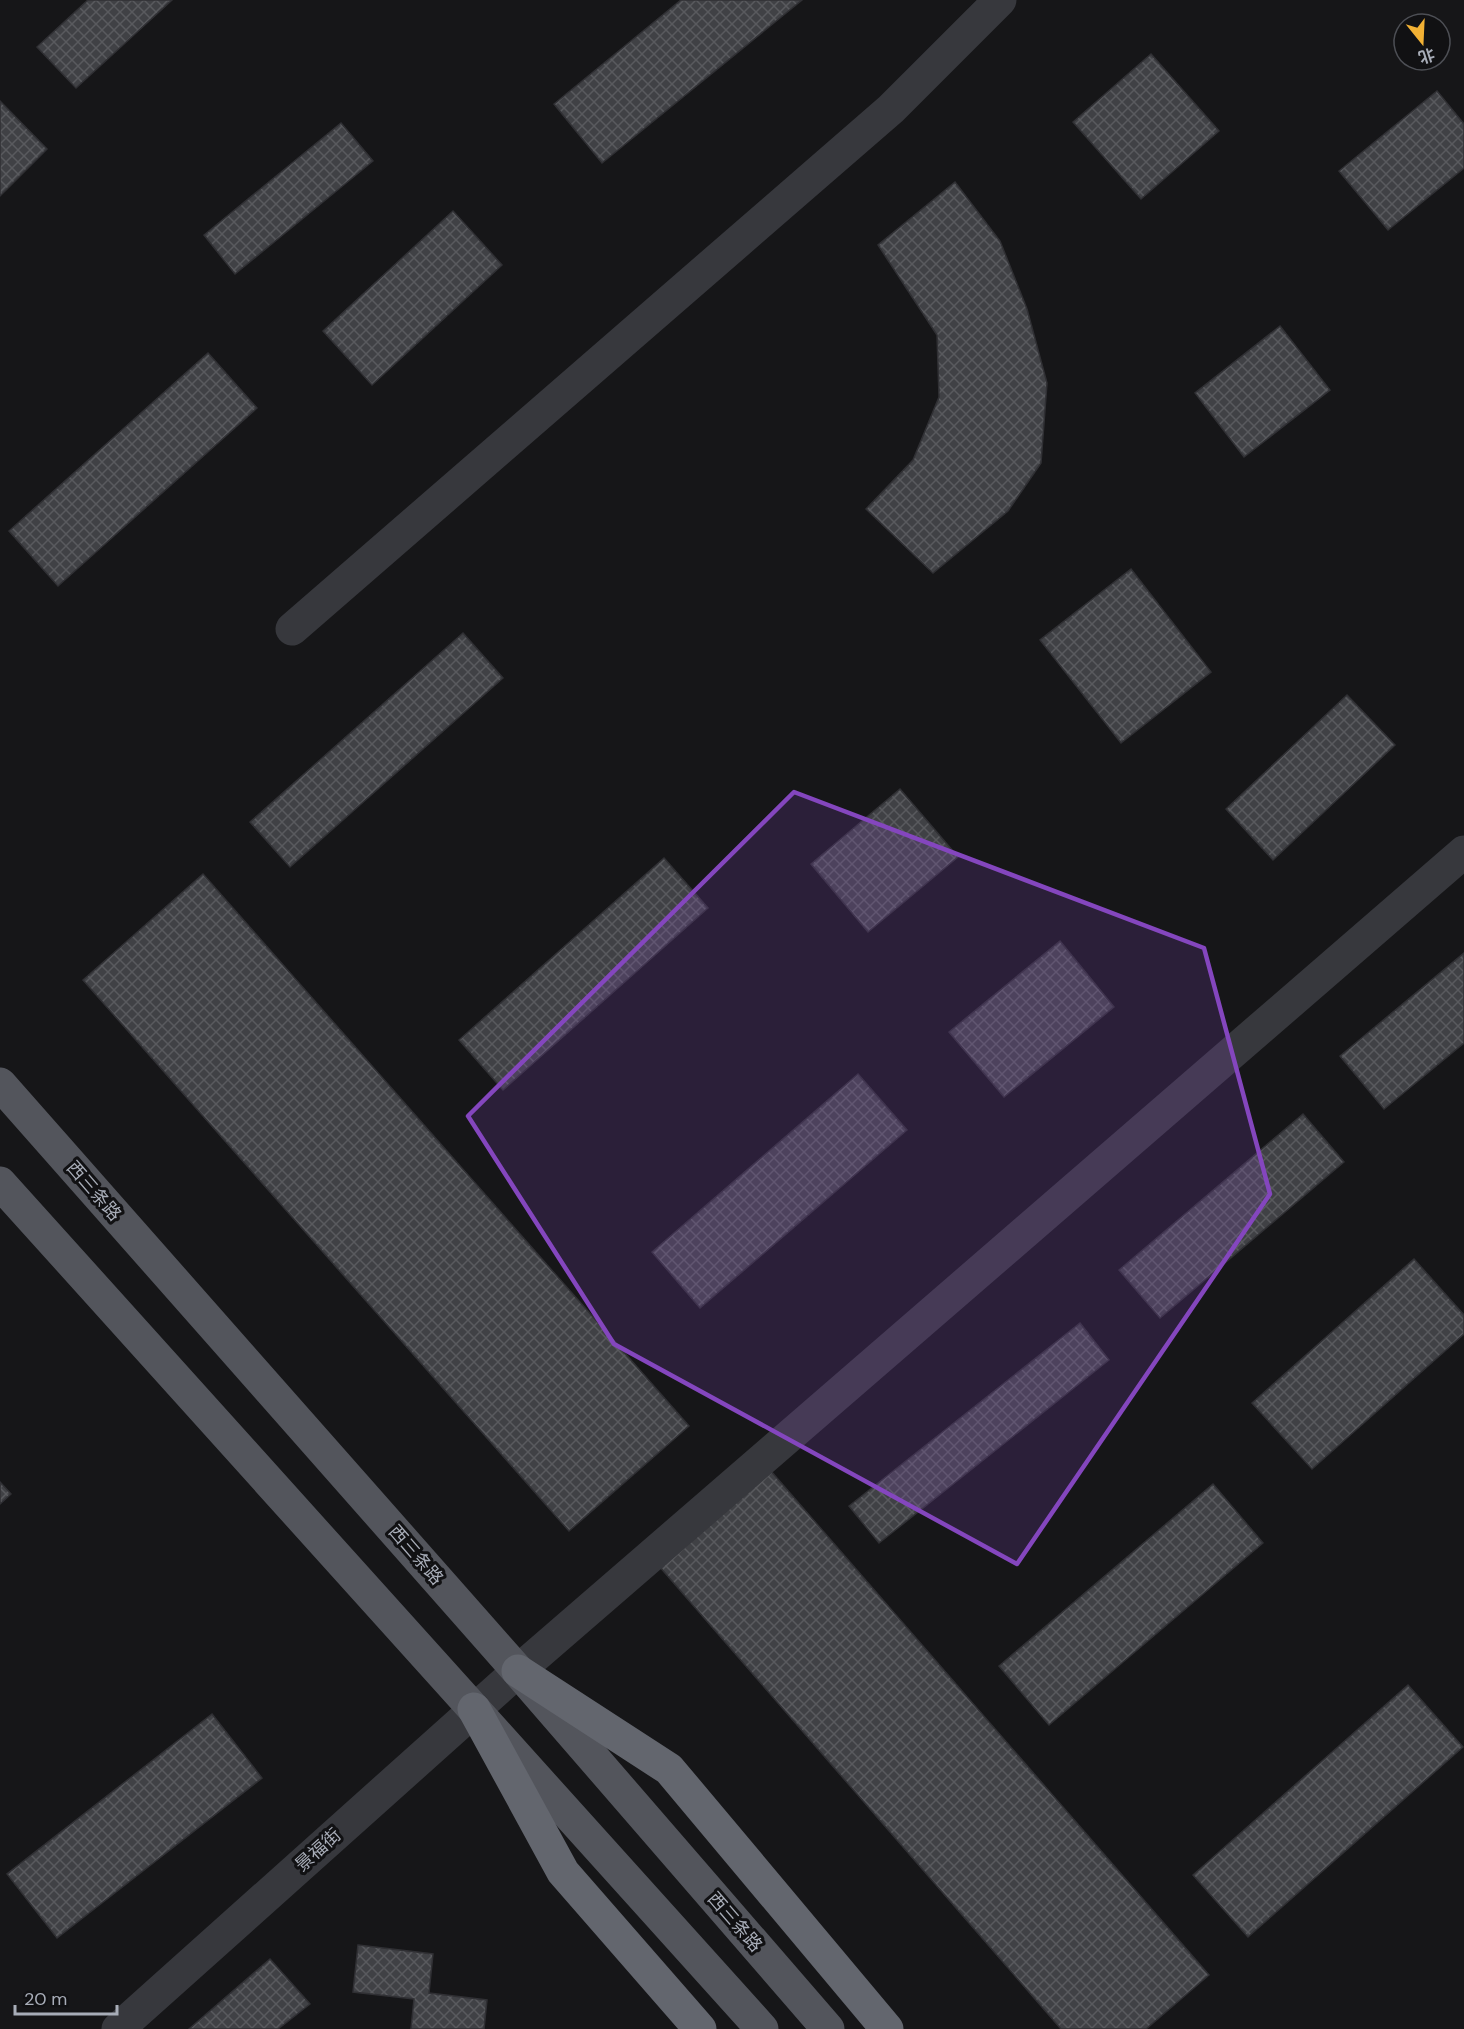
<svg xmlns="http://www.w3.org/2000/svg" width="1464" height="2029" viewBox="0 0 1464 2029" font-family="'DM Sans','Noto Sans SC',sans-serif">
<defs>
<pattern id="building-cross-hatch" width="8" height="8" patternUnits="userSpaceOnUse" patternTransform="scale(1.5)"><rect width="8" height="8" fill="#404145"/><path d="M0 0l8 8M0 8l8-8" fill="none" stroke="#595a5e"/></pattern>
</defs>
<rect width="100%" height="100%" fill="#161618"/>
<g fill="url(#building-cross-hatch)" stroke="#303034" stroke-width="1.5">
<path d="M 88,0 L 172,0 L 76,88 L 37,47 Z"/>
<path d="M 681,0 L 802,0 L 602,163 L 554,104 Z"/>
<path d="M 1151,54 L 1219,131 L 1141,199 L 1073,122 Z"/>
<path d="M 1437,91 L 1464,124 L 1464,168 L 1388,230 L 1339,171 Z"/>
<path d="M 0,101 L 47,149 L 0,196 Z"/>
<path d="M 341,123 L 373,161 L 235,274 L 204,235 Z"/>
<path d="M 955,182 L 1000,241 L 1027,309 L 1047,383 L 1041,463 L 1008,511 L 933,573 L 866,509 L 913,460 L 939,397 L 937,335 L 878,245 Z"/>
<path d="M 453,211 L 502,265 L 372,385 L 323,331 Z"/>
<path d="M 1280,326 L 1330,390 L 1244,457 L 1195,393 Z"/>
<path d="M 208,353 L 257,408 L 58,586 L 9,531 Z"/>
<path d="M 1131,569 L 1211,672 L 1121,743 L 1040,640 Z"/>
<path d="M 463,633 L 503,678 L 290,867 L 250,822 Z"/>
<path d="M 1347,695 L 1395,745 L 1273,860 L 1226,809 Z"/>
<path d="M 900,789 L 958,857 L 868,932 L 811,864 Z"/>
<path d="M 664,858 L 708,908 L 503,1090 L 459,1040 Z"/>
<path d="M 203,874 L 689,1426 L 569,1531 L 83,980 Z"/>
<path d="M 1060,941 L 1114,1007 L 1004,1097 L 949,1032 Z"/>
<path d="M 1464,953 L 1464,1043 L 1384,1109 L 1340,1056 Z"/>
<path d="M 858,1074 L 907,1130 L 700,1308 L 652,1252 Z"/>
<path d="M 1303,1114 L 1344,1162 L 1160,1318 L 1119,1270 Z"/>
<path d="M 1414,1259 L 1464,1315 L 1464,1334 L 1312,1469 L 1252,1403 Z"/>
<path d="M 1080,1323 L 1109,1360 L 879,1543 L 849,1506 Z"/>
<path d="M 770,1470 L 1209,1975 L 1146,2029 L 1061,2029 L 659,1566 Z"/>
<path d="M 0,1482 L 11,1494 L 0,1504 Z"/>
<path d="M 1213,1484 L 1263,1543 L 1049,1725 L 999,1666 Z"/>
<path d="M 1408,1685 L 1463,1747 L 1248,1937 L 1193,1875 Z"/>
<path d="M 212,1714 L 262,1778 L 57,1938 L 7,1874 Z"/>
<path d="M 358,1945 L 433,1954 L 429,1993 L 487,2000 L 484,2029 L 411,2029 L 414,1999 L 353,1992 Z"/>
<path d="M 270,1959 L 310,2004 L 278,2029 L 189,2029 Z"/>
</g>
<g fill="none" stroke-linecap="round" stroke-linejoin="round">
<g stroke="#37383d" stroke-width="33">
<path d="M 292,629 L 891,109 L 1000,0"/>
<path d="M 118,2029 L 518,1671 L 1464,852"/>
</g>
<g stroke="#53555c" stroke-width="33">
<path d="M 0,1084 L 518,1671 L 828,2029"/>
<path d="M 0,1183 L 762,2029"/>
</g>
<g stroke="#63666e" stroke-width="33">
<path d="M 518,1671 L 669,1769 L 887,2029"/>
<path d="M 474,1709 L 563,1872 L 700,2029"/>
</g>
</g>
<path fill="#8446be" fill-opacity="0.2" stroke="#8446be" stroke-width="4.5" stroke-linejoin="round" d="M 794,792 L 1204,948 L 1270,1194 L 1017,1564 L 614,1344 L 468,1116 Z"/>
<g text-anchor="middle" stroke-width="6" stroke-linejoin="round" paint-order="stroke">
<g font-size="18" fill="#a8adb8" stroke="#111113">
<text transform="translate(94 1191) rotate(49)" y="6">西三条路</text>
<text transform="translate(416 1555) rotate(49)" y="6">西三条路</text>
<text transform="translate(318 1850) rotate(-42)" y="6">景福街</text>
<text transform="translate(735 1922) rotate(49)" y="6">西三条路</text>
</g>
</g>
<g transform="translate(1422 42) rotate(162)"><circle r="28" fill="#111113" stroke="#4d4f55" stroke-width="1.5"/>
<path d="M0-4.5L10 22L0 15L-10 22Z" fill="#f2b134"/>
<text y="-9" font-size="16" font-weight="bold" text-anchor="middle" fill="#a8adb8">北</text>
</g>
<path d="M15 2005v9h102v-9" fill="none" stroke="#a8adb8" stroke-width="3"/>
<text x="24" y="2005" font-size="18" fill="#a8adb8" stroke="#111113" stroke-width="4.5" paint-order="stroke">20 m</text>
</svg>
